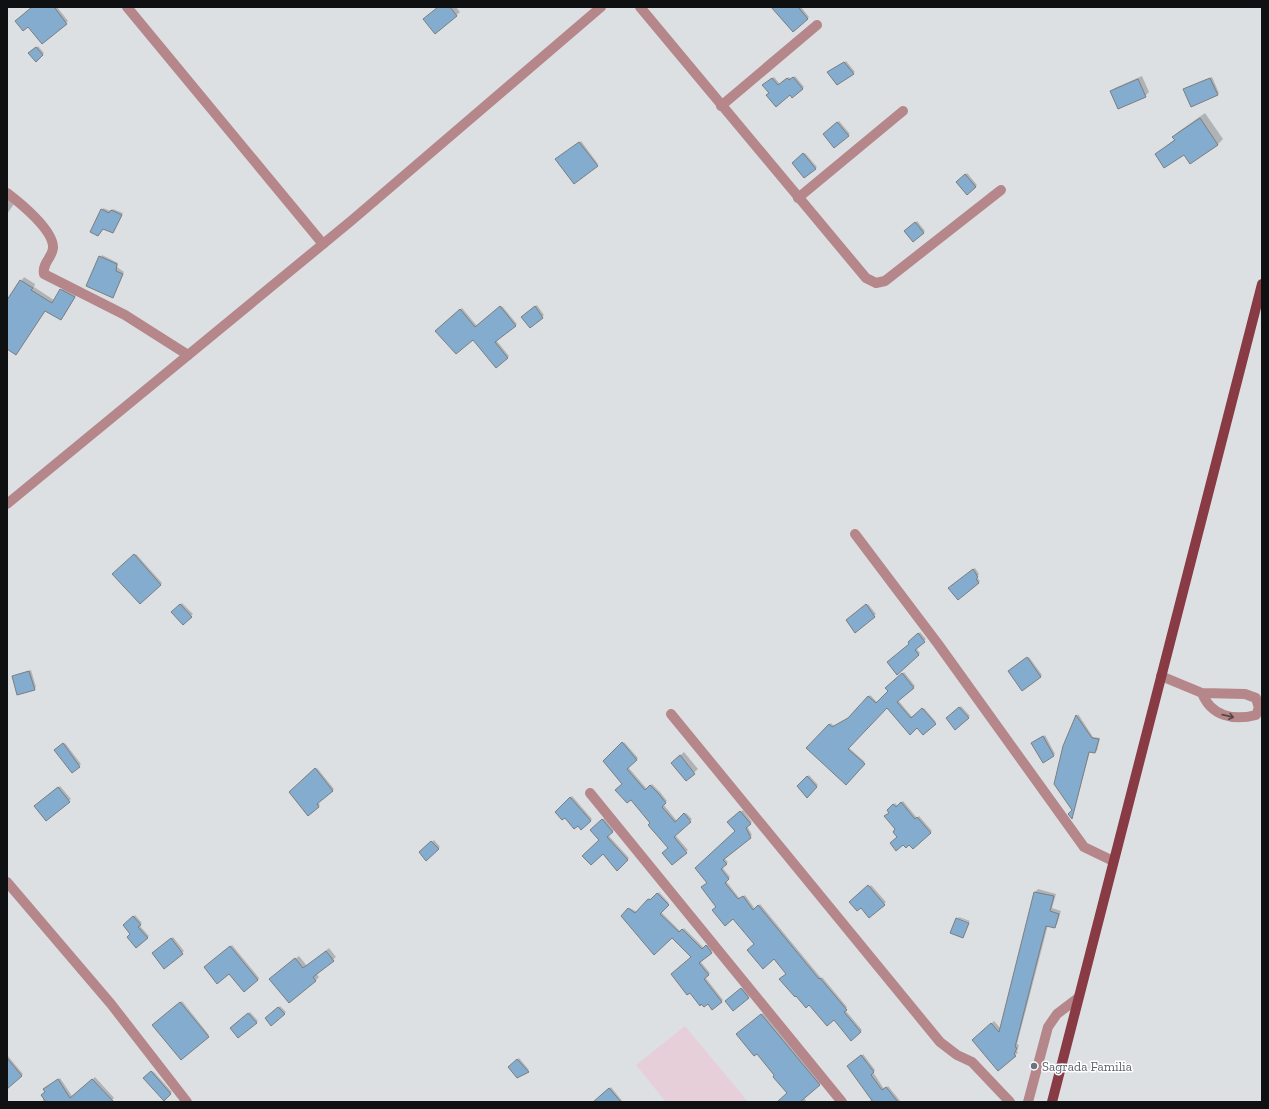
<svg xmlns="http://www.w3.org/2000/svg" width="1269" height="1109" viewBox="0 0 1269 1109" font-family="'Zilla Slab',serif">
<rect width="100%" height="100%" fill="#dde0e3"/>
<path fill="#e7cfd9" d="M 685,1026 L 748,1102 L 666,1102 L 636,1065 Z"/>
<g fill="#0003">
<path d="M 33,7 L 57,7 L 68,21 L 43,43 Z"/>
<path d="M 438,7 L 456,7 L 460,12 L 435,33 Z"/>
<path d="M 777,7 L 801,7 L 809,17 L 793,31 Z"/>
<path d="M 38,46 L 44,53 L 36,60 L 30,53 Z"/>
<path d="M 846,61 L 855,72 L 853,73 L 830,71 Z"/>
<path d="M 795,76 L 804,87 L 792,97 L 790,94 L 764,85 L 774,77 L 780,84 L 789,77 L 791,79 Z"/>
<path d="M 1142,76 L 1149,92 L 1145,96 L 1111,91 L 1115,88 Z"/>
<path d="M 1212,77 L 1219,93 L 1217,94 L 1186,88 Z"/>
<path d="M 1205,113 L 1223,139 L 1218,144 L 1190,163 L 1184,154 L 1156,154 L 1175,139 L 1173,137 L 1178,132 Z"/>
<path d="M 839,121 L 850,134 L 848,135 L 824,134 Z"/>
<path d="M 581,141 L 598,164 L 597,165 L 558,158 Z"/>
<path d="M 805,153 L 817,167 L 805,177 L 793,163 Z"/>
<path d="M 967,173 L 977,185 L 967,193 L 957,182 Z"/>
<path d="M 7,199 L 14,204 L 7,214 Z"/>
<path d="M 103,208 L 111,211 L 113,209 L 123,213 L 114,231 L 104,228 L 98,235 Z"/>
<path d="M 917,221 L 925,231 L 914,240 L 906,231 Z"/>
<path d="M 102,255 L 118,263 L 117,267 L 124,272 L 113,296 L 88,286 Z"/>
<path d="M 24,277 L 35,284 L 34,287 L 54,300 L 64,287 L 77,294 L 64,316 L 46,310 L 7,348 L 7,302 Z"/>
<path d="M 537,305 L 544,315 L 530,327 L 522,317 Z"/>
<path d="M 502,306 L 517,324 L 496,340 L 509,356 L 496,366 L 473,338 L 437,331 L 462,308 L 477,326 Z"/>
<path d="M 136,554 L 162,583 L 140,603 L 114,574 Z"/>
<path d="M 975,568 L 979,574 L 977,577 L 980,581 L 958,599 L 951,586 Z"/>
<path d="M 182,603 L 193,614 L 183,623 L 173,612 Z"/>
<path d="M 868,604 L 876,614 L 855,631 L 849,619 Z"/>
<path d="M 920,632 L 926,639 L 916,648 L 920,653 L 897,673 L 910,644 L 909,642 Z"/>
<path d="M 1029,657 L 1042,675 L 1040,677 L 1011,669 Z"/>
<path d="M 31,670 L 36,687 L 34,689 L 13,677 Z"/>
<path d="M 904,672 L 915,686 L 898,700 L 913,718 L 924,708 L 936,722 L 923,733 L 917,727 L 887,706 L 848,747 L 865,762 L 846,784 L 808,748 L 831,723 L 834,726 L 850,717 L 870,695 L 878,703 L 889,691 L 886,688 Z"/>
<path d="M 961,706 L 970,716 L 955,728 L 947,718 Z"/>
<path d="M 1078,714 L 1093,737 L 1100,738 L 1097,751 L 1095,752 L 1090,751 L 1072,818 L 1069,814 L 1073,810 L 1064,746 Z"/>
<path d="M 1045,735 L 1055,754 L 1043,762 L 1034,741 Z"/>
<path d="M 624,742 L 638,758 L 628,767 L 647,789 L 652,784 L 660,792 L 667,801 L 663,804 L 677,821 L 686,813 L 692,819 L 675,835 L 688,850 L 672,864 L 669,848 L 624,784 L 604,761 Z"/>
<path d="M 65,743 L 81,764 L 72,772 L 57,749 Z"/>
<path d="M 684,752 L 698,769 L 686,780 L 676,759 Z"/>
<path d="M 317,768 L 334,789 L 318,802 L 320,805 L 309,814 L 305,777 Z"/>
<path d="M 809,775 L 818,785 L 807,796 L 798,786 Z"/>
<path d="M 60,786 L 71,799 L 46,819 L 37,804 Z"/>
<path d="M 572,796 L 592,819 L 581,828 L 556,812 Z"/>
<path d="M 903,801 L 917,818 L 919,816 L 932,831 L 913,847 L 898,837 L 888,810 L 895,803 L 898,806 Z"/>
<path d="M 743,810 L 752,822 L 747,826 L 752,835 L 724,858 L 728,862 L 722,867 L 730,877 L 726,881 L 740,899 L 745,895 L 755,909 L 760,904 L 821,978 L 822,977 L 847,1007 L 845,1010 L 862,1030 L 851,1039 L 834,1019 L 774,958 L 756,944 L 733,918 L 717,907 L 708,882 L 737,831 L 729,822 Z"/>
<path d="M 604,818 L 614,830 L 608,835 L 629,858 L 617,869 L 600,840 L 592,830 Z"/>
<path d="M 434,840 L 440,847 L 426,859 L 420,852 Z"/>
<path d="M 871,885 L 886,902 L 870,916 L 861,906 L 851,902 Z"/>
<path d="M 1038,889 L 1056,894 L 1052,908 L 1061,911 L 1057,924 L 1055,927 L 1048,925 L 1017,1044 L 1019,1045 L 1017,1051 L 1018,1053 L 1015,1055 L 976,1037 L 994,1021 L 1001,1029 L 1035,892 Z"/>
<path d="M 659,892 L 669,903 L 661,912 L 681,932 L 684,928 L 704,948 L 708,944 L 713,950 L 700,961 L 710,973 L 705,977 L 723,1000 L 712,1008 L 708,1003 L 692,957 L 672,937 L 622,916 L 630,908 L 637,912 L 650,898 L 652,900 Z"/>
<path d="M 135,915 L 142,923 L 139,925 L 149,936 L 137,947 L 132,934 L 124,925 Z"/>
<path d="M 959,917 L 970,921 L 969,922 L 958,918 Z"/>
<path d="M 173,937 L 184,951 L 164,967 L 154,952 Z"/>
<path d="M 232,945 L 259,978 L 258,980 L 207,966 Z"/>
<path d="M 329,948 L 336,957 L 316,973 L 319,977 L 316,980 L 289,1001 L 274,976 L 299,956 L 307,966 Z"/>
<path d="M 743,988 L 750,996 L 748,997 L 728,999 Z"/>
<path d="M 182,1001 L 209,1035 L 208,1036 L 155,1023 Z"/>
<path d="M 280,1006 L 286,1012 L 271,1024 L 266,1018 Z"/>
<path d="M 250,1012 L 258,1021 L 256,1023 L 232,1026 Z"/>
<path d="M 763,1013 L 821,1083 L 804,1098 L 807,1102 L 778,1102 L 788,1093 L 776,1075 L 739,1032 Z"/>
<path d="M 863,1054 L 875,1070 L 873,1072 L 884,1089 L 888,1086 L 901,1102 L 869,1102 L 872,1099 L 850,1065 Z"/>
<path d="M 7,1055 L 23,1074 L 7,1087 Z"/>
<path d="M 519,1058 L 529,1070 L 528,1071 L 509,1067 Z"/>
<path d="M 153,1071 L 172,1092 L 164,1099 L 145,1078 Z"/>
<path d="M 95,1077 L 114,1098 L 110,1102 L 42,1102 L 44,1098 L 46,1087 L 60,1078 L 72,1096 Z"/>
<path d="M 611,1087 L 623,1102 L 594,1102 Z"/>
</g>
<g fill="#84acce" stroke="#7b7e80">
<path d="M 32,7 L 54,7 L 67,24 L 42,44 L 28,27 L 23,31 L 15,21 Z"/>
<path d="M 438,7 L 450,7 L 457,16 L 435,34 L 423,19 Z"/>
<path d="M 771,7 L 798,7 L 808,19 L 793,32 Z"/>
<path d="M 36,47 L 43,55 L 36,62 L 28,53 Z"/>
<path d="M 844,62 L 854,74 L 837,85 L 827,72 Z"/>
<path d="M 793,77 L 803,89 L 792,98 L 790,95 L 776,107 L 766,95 L 769,93 L 762,85 L 772,78 L 778,85 L 787,78 L 789,80 Z"/>
<path d="M 1210,78 L 1218,95 L 1191,107 L 1183,89 Z"/>
<path d="M 1138,79 L 1146,97 L 1118,109 L 1110,91 Z"/>
<path d="M 1200,118 L 1218,145 L 1190,164 L 1184,155 L 1164,168 L 1155,154 L 1175,140 L 1172,137 Z"/>
<path d="M 837,122 L 849,136 L 834,148 L 823,134 Z"/>
<path d="M 579,142 L 598,166 L 574,184 L 555,159 Z"/>
<path d="M 803,153 L 816,169 L 804,178 L 792,163 Z"/>
<path d="M 965,174 L 976,187 L 967,195 L 956,182 Z"/>
<path d="M 101,209 L 109,213 L 111,210 L 122,215 L 113,233 L 103,229 L 98,236 L 90,232 Z"/>
<path d="M 915,222 L 924,233 L 913,242 L 904,231 Z"/>
<path d="M 99,256 L 117,264 L 116,271 L 123,274 L 113,298 L 86,286 Z"/>
<path d="M 20,280 L 33,288 L 31,290 L 52,303 L 60,289 L 75,297 L 61,320 L 45,311 L 16,355 L 7,349 L 7,300 Z"/>
<path d="M 500,306 L 516,326 L 495,342 L 508,358 L 496,368 L 473,340 L 456,354 L 435,331 L 460,309 L 475,327 Z"/>
<path d="M 535,306 L 543,318 L 530,328 L 521,317 Z"/>
<path d="M 134,554 L 161,585 L 140,604 L 112,574 Z"/>
<path d="M 973,569 L 978,577 L 976,579 L 979,583 L 958,600 L 948,588 Z"/>
<path d="M 180,604 L 192,617 L 183,625 L 171,612 Z"/>
<path d="M 866,604 L 875,617 L 855,633 L 846,620 Z"/>
<path d="M 918,633 L 925,642 L 915,650 L 919,655 L 897,675 L 887,662 L 909,644 L 908,642 Z"/>
<path d="M 1027,657 L 1041,677 L 1022,691 L 1008,671 Z"/>
<path d="M 29,671 L 35,690 L 17,695 L 12,676 Z"/>
<path d="M 902,673 L 914,688 L 897,702 L 911,718 L 922,708 L 936,724 L 923,735 L 917,728 L 910,735 L 887,708 L 848,749 L 865,764 L 846,785 L 806,748 L 829,724 L 832,727 L 848,718 L 868,696 L 876,703 L 888,691 L 885,688 Z"/>
<path d="M 959,707 L 969,718 L 955,730 L 946,718 Z"/>
<path d="M 1076,715 L 1092,738 L 1099,739 L 1095,753 L 1089,752 L 1072,819 L 1068,814 L 1072,810 L 1054,784 L 1063,746 Z"/>
<path d="M 1043,736 L 1054,756 L 1043,763 L 1031,743 Z"/>
<path d="M 622,742 L 637,760 L 627,769 L 645,790 L 650,785 L 658,793 L 666,803 L 662,807 L 675,822 L 684,813 L 691,822 L 674,837 L 687,853 L 672,865 L 662,853 L 668,848 L 648,825 L 650,823 L 631,800 L 627,803 L 615,790 L 622,784 L 603,761 Z"/>
<path d="M 63,743 L 80,767 L 72,773 L 54,750 Z"/>
<path d="M 680,755 L 695,774 L 686,781 L 671,763 Z"/>
<path d="M 315,768 L 333,791 L 317,804 L 319,807 L 308,816 L 289,792 Z"/>
<path d="M 807,776 L 817,787 L 807,798 L 797,786 Z"/>
<path d="M 58,787 L 70,802 L 46,821 L 34,806 Z"/>
<path d="M 570,797 L 591,821 L 581,830 L 578,826 L 574,829 L 565,818 L 562,820 L 555,812 Z"/>
<path d="M 901,802 L 915,819 L 917,817 L 931,833 L 913,849 L 909,845 L 906,848 L 903,845 L 896,851 L 890,843 L 897,837 L 893,832 L 895,829 L 884,816 L 889,813 L 887,810 L 893,804 L 896,807 Z"/>
<path d="M 740,811 L 751,824 L 746,828 L 751,838 L 723,860 L 727,864 L 721,869 L 729,879 L 725,883 L 738,899 L 743,896 L 753,910 L 758,905 L 819,979 L 820,978 L 847,1010 L 844,1012 L 861,1032 L 851,1041 L 834,1020 L 827,1026 L 809,1005 L 806,1008 L 796,996 L 795,997 L 779,979 L 786,974 L 774,959 L 763,969 L 747,950 L 754,944 L 733,919 L 725,926 L 712,910 L 716,907 L 701,887 L 707,883 L 695,868 L 735,831 L 727,822 Z"/>
<path d="M 602,819 L 613,832 L 607,837 L 628,860 L 617,871 L 603,854 L 591,865 L 582,856 L 599,840 L 590,830 Z"/>
<path d="M 431,841 L 439,849 L 426,861 L 419,852 Z"/>
<path d="M 868,885 L 885,905 L 869,918 L 861,908 L 857,911 L 849,902 Z"/>
<path d="M 1034,892 L 1054,896 L 1050,911 L 1059,914 L 1055,928 L 1046,926 L 1015,1047 L 1017,1048 L 1014,1054 L 1016,1056 L 998,1071 L 972,1040 L 991,1023 L 999,1032 Z"/>
<path d="M 657,893 L 669,905 L 660,914 L 679,932 L 682,929 L 702,949 L 706,945 L 712,953 L 699,963 L 709,975 L 704,979 L 722,1002 L 712,1010 L 708,1004 L 704,1007 L 701,1004 L 700,1006 L 690,993 L 687,995 L 671,974 L 691,957 L 672,938 L 654,955 L 621,916 L 628,908 L 635,913 L 648,899 L 650,900 Z"/>
<path d="M 133,916 L 141,925 L 138,927 L 148,938 L 136,948 L 127,937 L 130,934 L 123,925 Z"/>
<path d="M 956,918 L 969,923 L 963,938 L 950,933 Z"/>
<path d="M 171,938 L 183,954 L 164,969 L 152,953 Z"/>
<path d="M 230,946 L 258,980 L 244,992 L 229,974 L 217,984 L 204,967 Z"/>
<path d="M 326,951 L 334,961 L 313,977 L 316,981 L 289,1003 L 269,979 L 295,958 L 303,968 Z"/>
<path d="M 741,988 L 749,998 L 733,1011 L 725,1001 Z"/>
<path d="M 180,1002 L 209,1037 L 181,1060 L 152,1025 Z"/>
<path d="M 278,1007 L 285,1014 L 271,1026 L 265,1018 Z"/>
<path d="M 248,1013 L 257,1023 L 238,1038 L 230,1028 Z"/>
<path d="M 761,1014 L 820,1085 L 800,1102 L 777,1102 L 787,1093 L 773,1077 L 774,1075 L 757,1054 L 754,1056 L 736,1034 Z"/>
<path d="M 861,1055 L 874,1072 L 871,1075 L 882,1090 L 886,1087 L 898,1102 L 873,1102 L 847,1066 Z"/>
<path d="M 7,1058 L 22,1076 L 7,1089 Z"/>
<path d="M 517,1059 L 529,1072 L 517,1078 L 508,1067 Z"/>
<path d="M 151,1071 L 171,1094 L 164,1101 L 143,1078 Z"/>
<path d="M 58,1079 L 70,1098 L 92,1079 L 114,1102 L 46,1102 L 41,1095 L 45,1092 L 43,1089 Z"/>
<path d="M 609,1088 L 621,1102 L 593,1102 Z"/>
</g>
<g fill="none" stroke-linecap="round" stroke-linejoin="round">
<g stroke="#b5878a" stroke-width="10">
<path d="M 127,7 L 323,244"/>
<path d="M 640,7 L 866,278 L 876,283 L 885,281 L 1001,190"/>
<path d="M 721,106 L 817,25"/>
<path d="M 7,193 C 19,202 54,230 53,248 C 52,258 42,263 44,274 L 125,315 L 188,355"/>
<path d="M 798,198 L 903,111"/>
<path d="M 7,504 L 351,221 L 601,7"/>
<path d="M 855,534 L 938,644 L 1084,847 L 1113,861"/>
<path d="M 1161,676 L 1202,693 L 1245,694 L 1256,698 L 1259,708 L 1256,715 C 1233,721 1211,716 1202,693"/>
<path d="M 671,714 L 940,1042 L 957,1055 L 972,1062 L 1010,1102"/>
<path d="M 590,793 L 842,1102"/>
<path d="M 7,882 L 111,1004 L 187,1102"/>
<path d="M 1028,1102 L 1048,1027 L 1057,1014 L 1078,998"/>
</g>
<path stroke="#883a45" stroke-width="10" d="M 1052,1102 L 1262,284"/>
</g>
<defs><path id="oneway-shaft" d="M-6 0H5M1.5-3L5.5 0L1.5 3" fill="none" stroke-width="1.6" stroke-linecap="round" stroke-linejoin="round"/></defs>
<use stroke="#5a4647" href="#oneway-shaft" transform="translate(1228 716) rotate(13)"/>
<circle fill="#6b7280" stroke="#fff" stroke-width="1.5" cx="1034" cy="1066" r="4"/>
<g text-anchor="middle" stroke-width="3" stroke-linejoin="round" paint-order="stroke">
<g font-size="13" fill="#5b616d" stroke="#fff" text-anchor="start">
<text x="1042" y="1071">Sagrada Familia</text>
</g>
</g>
<rect width="1269" height="1109" fill="none" stroke="#0f1011" stroke-width="16"/>
</svg>
